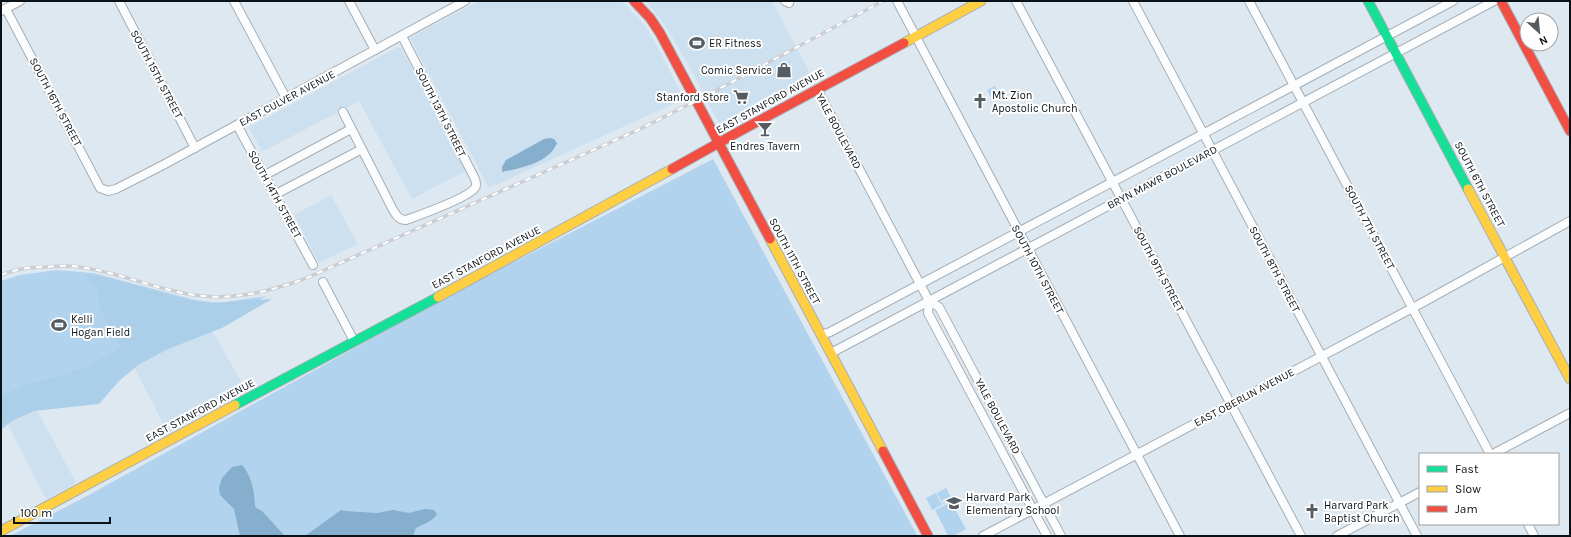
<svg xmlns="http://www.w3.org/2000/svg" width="1571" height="537" viewBox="0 0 1571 537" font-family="Karla,sans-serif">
<rect width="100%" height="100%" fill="#dee8f1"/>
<g fill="#cde0ef">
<path d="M 479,1 L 622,1 L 646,27 L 656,44 L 684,99 L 489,188 L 410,38 Z"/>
<path d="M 646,1 L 772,1 L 814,81 L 730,127 L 723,126 L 718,122 L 692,71 L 667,28 Z"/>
<path d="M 398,47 L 401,48 L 466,171 L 412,199 L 359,101 L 262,152 L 249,127 Z"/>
<path d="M 331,195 L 358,244 L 319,263 L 294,215 Z"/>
<path d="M 203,316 L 247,391 L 168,433 L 128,355 Z"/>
<path d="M 35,406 L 76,483 L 46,499 L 8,425 Z"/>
</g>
<g fill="#b2d3ee">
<path d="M 995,86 L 1001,97 L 993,101 L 987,90 Z"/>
<path d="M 713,159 L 917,535 L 10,536 L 87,496 L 447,297 Z"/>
<path d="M 57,270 L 93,273 L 195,300 L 219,303 L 267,296 L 209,326 L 69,385 L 11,422 L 1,430 L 1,281 L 20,275 Z"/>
<path d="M 946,488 L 952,499 L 943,504 L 937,493 Z"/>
<path d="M 936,493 L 942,505 L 932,510 L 926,498 Z"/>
<path d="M 951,502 L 966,529 L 953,536 L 948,536 L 935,510 Z"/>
</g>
<path fill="#abcee9" d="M 85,274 L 109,278 L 193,301 L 213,303 L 272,299 L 222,328 L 168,349 L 138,365 L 119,381 L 99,404 L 34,411 L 1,426 L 1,397 L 22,386 L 58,377 L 85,367 L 114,352 L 121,346 L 105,319 L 98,303 L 99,297 L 96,288 Z"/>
<g fill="#86aecd">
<path d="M 550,138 L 554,139 L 557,143 C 549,163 521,168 502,172 L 502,167 L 506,160 L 544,139 Z"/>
<path d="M 242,465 C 249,472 253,486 254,495 C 255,500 254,503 256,508 L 262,511 L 285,536 L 240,536 L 234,509 L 220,495 L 219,488 L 222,478 L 232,467 Z"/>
<path d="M 425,509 L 434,510 L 437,514 C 432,522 423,524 416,528 L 413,536 L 305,536 L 341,510 L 345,511 L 377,513 L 393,510 L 409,513 Z"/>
</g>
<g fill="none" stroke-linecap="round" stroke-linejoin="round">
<defs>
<g id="street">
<path d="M 119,1 L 195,148"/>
<path d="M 234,1 L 286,98"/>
<path d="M 349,1 L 375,50"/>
<path d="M 785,1 L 789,3"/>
<path d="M 897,1 L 1180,536"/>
<path d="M 1016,1 L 1301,536"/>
<path d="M 1133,1 L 1417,536"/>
<path d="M 1249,1 L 1490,454"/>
<path d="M 6,9 L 100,188 L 108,191 L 116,189 L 163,165 L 465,1"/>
<path d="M 1,11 L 20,1"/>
<path d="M 817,89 L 929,301 L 939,307 L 1061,536"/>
<path d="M 343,112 L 393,210 C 397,216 399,220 406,220 C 420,215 468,198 475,188 C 477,185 476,182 475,179 L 402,36"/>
<path d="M 237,125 L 313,265"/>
<path d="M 265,175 L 351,129"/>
<path d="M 276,194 L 362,149"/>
<path d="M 323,282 L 354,341"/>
<path d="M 929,301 L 928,313 L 1047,536"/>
<path d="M 821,335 L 830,332 L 1453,1"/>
<path d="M 831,353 L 1494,1"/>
<path d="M 1493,454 L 1570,413"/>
<path d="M 1528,524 L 1534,536"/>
<path d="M 983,536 L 1420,304 L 1570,221"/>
<path d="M 1337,536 L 1420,492"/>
</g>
<g id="fast">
<path d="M 1368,1 L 1468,189"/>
<path d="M 235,405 L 438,297"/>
</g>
<g id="slow">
<path d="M 904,43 L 981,1"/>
<path d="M 1468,189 L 1570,379"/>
<path d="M 770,239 L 883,451"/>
<path d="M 438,297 L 672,169"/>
<path d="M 1,531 L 235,405"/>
</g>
<g id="jam">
<path d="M 634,1 L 650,18 L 660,33 L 770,239"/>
<path d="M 1501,1 L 1570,131"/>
<path d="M 672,169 L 740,131 L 904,43"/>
<path d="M 883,451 L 928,536"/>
</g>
</defs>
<use href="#street" stroke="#a6aeb4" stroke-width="10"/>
<use href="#fast" stroke="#a6aeb4" stroke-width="11"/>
<use href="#slow" stroke="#a6aeb4" stroke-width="11"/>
<use href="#jam" stroke="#a6aeb4" stroke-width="11"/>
<use href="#street" stroke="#fafcfd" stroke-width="8"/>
<use href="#fast" stroke="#16e098" stroke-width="9"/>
<use href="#slow" stroke="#ffcf43" stroke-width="9"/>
<use href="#jam" stroke="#f24e42" stroke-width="9"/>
<defs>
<path id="rail" d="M 1,275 C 15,269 31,267 46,267 C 56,266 68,265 79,267 C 118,272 155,289 194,295 C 234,301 272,291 309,277 L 638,130 L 704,97 L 883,1"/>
</defs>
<use href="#rail" stroke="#cbced2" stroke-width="3.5"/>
<use href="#rail" stroke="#fff" stroke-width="2" stroke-dasharray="6" stroke-linecap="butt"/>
</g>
<defs>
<symbol id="stadium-bare" viewBox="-9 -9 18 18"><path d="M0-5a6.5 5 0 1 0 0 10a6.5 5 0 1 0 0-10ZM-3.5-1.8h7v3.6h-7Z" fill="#555d63" stroke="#fff" stroke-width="2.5" paint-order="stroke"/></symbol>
<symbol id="shop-bare" viewBox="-9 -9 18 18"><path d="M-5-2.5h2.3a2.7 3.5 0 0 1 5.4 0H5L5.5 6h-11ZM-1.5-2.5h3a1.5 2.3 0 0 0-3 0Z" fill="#555d63" stroke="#fff" stroke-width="2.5" paint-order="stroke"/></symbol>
<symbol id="supermarket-bare" viewBox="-9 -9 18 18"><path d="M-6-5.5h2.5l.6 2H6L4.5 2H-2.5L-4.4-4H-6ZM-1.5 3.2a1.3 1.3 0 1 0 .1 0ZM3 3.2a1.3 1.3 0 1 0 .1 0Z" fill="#555d63" stroke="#fff" stroke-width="2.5" paint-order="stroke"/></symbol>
<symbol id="church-bare" viewBox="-9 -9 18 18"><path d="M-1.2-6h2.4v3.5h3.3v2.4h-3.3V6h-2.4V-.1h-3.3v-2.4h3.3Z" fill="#555d63" stroke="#fff" stroke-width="2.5" paint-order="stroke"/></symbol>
<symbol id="bar-bare" viewBox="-9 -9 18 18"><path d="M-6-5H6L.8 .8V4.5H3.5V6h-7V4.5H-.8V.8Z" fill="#555d63" stroke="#fff" stroke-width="2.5" paint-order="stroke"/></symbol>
<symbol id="school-bare" viewBox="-9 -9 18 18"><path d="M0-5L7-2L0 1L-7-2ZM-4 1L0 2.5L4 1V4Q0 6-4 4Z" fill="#555d63" stroke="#fff" stroke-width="2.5" paint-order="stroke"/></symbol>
</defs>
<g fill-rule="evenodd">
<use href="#stadium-bare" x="686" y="32" width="22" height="22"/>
<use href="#shop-bare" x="773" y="59" width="22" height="22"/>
<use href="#supermarket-bare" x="730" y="86" width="22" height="22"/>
<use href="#church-bare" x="969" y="90" width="22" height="22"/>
<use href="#bar-bare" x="754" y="118" width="22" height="22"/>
<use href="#stadium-bare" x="48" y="314" width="22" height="22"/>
<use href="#school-bare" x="943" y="492" width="22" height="22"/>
<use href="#church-bare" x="1301" y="500" width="22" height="22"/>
</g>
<g text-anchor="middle" stroke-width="4" stroke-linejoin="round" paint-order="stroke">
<g font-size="11" fill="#0b1217" stroke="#fff" text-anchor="start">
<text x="709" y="47">ER Fitness</text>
<text x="772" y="74" text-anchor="end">Comic Service</text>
<text x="992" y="99">Mt. Zion<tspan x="992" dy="13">Apostolic Church</tspan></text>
<text x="729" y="101" text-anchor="end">Stanford Store</text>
<text x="765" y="150" text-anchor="middle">Endres Tavern</text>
<text x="71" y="323">Kelli<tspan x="71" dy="13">Hogan Field</tspan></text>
<text x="966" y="501">Harvard Park<tspan x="966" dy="13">Elementary School</tspan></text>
<text x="1324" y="509">Harvard Park<tspan x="1324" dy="13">Baptist Church</tspan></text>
</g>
<g font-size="11" fill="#0b1217" stroke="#fff">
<text transform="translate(157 74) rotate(62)" y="4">SOUTH 15TH STREET</text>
<text transform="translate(287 98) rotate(-28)" y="4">EAST CULVER AVENUE</text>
<text transform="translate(770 101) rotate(-29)" y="4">EAST STANFORD AVENUE</text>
<text transform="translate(56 102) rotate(62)" y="4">SOUTH 16TH STREET</text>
<text transform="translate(441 112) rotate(63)" y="4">SOUTH 13TH STREET</text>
<text transform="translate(839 131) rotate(62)" y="4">YALE BOULEVARD</text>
<text transform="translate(1162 177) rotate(-28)" y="4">BRYN MAWR BOULEVARD</text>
<text transform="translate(1480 184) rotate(62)" y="4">SOUTH 6TH STREET</text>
<text transform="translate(275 194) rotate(61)" y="4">SOUTH 14TH STREET</text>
<text transform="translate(1370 227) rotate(62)" y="4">SOUTH 7TH STREET</text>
<text transform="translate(486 257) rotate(-28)" y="4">EAST STANFORD AVENUE</text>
<text transform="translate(795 261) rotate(62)" y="4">SOUTH 11TH STREET</text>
<text transform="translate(1038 269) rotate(62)" y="4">SOUTH 10TH STREET</text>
<text transform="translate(1159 269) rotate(62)" y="4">SOUTH 9TH STREET</text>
<text transform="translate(1275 269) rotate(62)" y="4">SOUTH 8TH STREET</text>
<text transform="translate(1244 397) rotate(-28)" y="4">EAST OBERLIN AVENUE</text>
<text transform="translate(200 410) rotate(-28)" y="4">EAST STANFORD AVENUE</text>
<text transform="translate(998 416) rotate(62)" y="4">YALE BOULEVARD</text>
</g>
</g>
<rect width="1571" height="537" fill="none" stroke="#0b1217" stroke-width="4"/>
<rect x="1419" y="453" width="140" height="72" fill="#ffffff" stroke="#9da0a2"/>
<rect x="1427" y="466" width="20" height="6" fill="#16e098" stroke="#9da0a2"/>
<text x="1455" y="473" font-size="12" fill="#0b1217">Fast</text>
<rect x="1427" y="486" width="20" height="6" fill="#ffcf43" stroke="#9da0a2"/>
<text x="1455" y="493" font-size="12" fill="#0b1217">Slow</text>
<rect x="1427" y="506" width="20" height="6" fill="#f24e42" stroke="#9da0a2"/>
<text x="1455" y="513" font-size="12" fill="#0b1217">Jam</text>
<g transform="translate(1539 32) rotate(153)"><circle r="19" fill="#ffffff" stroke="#9da0a2"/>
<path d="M0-3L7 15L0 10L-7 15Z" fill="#555d63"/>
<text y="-6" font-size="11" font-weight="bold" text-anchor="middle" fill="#0b1217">N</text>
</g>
<path d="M14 517v6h96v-6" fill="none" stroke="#0b1217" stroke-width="2"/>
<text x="20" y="517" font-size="12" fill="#0b1217" stroke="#ffffff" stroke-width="3" paint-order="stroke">100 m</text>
</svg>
